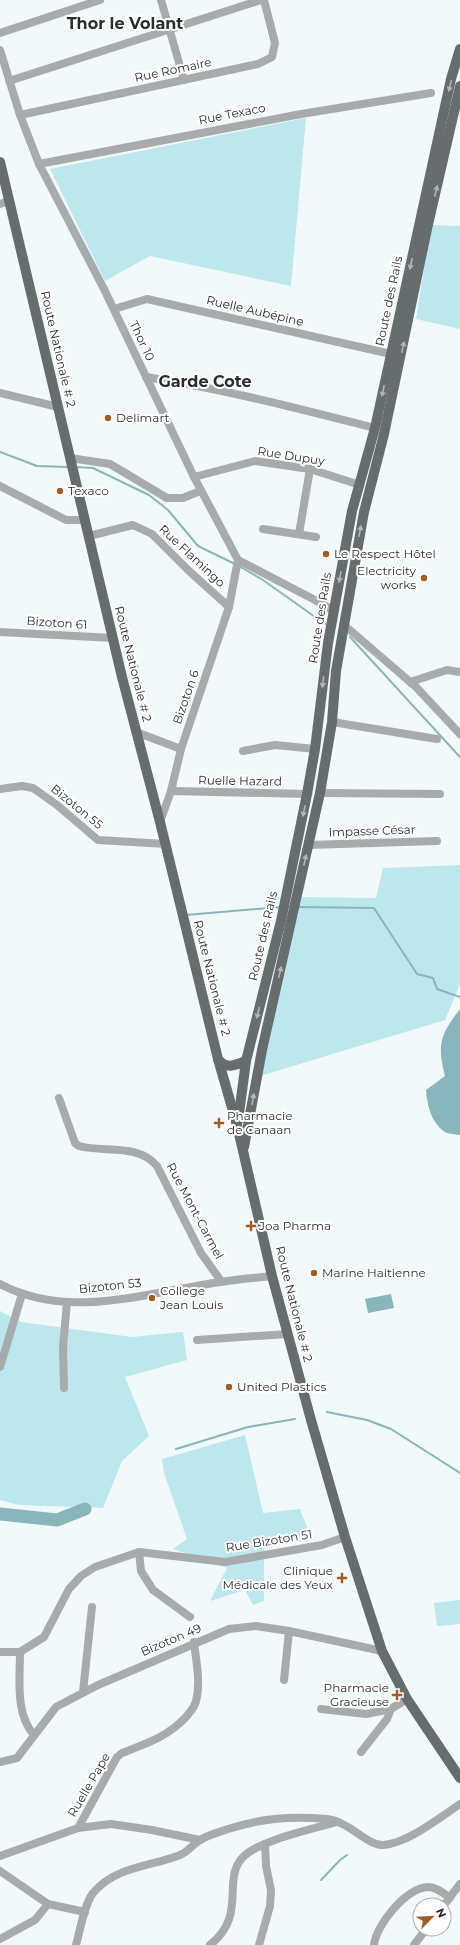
<svg xmlns="http://www.w3.org/2000/svg" width="460" height="1945" viewBox="0 0 460 1945" font-family="Montserrat,sans-serif">
<rect width="100%" height="100%" fill="#f1f9fa"/>
<g fill="#bce7ed">
<path d="M 306,118 L 291,286 L 150,256 L 105,281 L 50,169 Z"/>
<path d="M 431,225 L 460,226 L 460,329 L 416,319 Z"/>
<path d="M 460,865 L 460,984 L 445,1020 L 260,1076 L 302,897 L 376,898 L 383,868 Z"/>
<path d="M 0,1311 L 21,1322 L 132,1337 L 183,1332 L 187,1360 L 125,1377 L 149,1436 L 122,1461 L 103,1508 L 19,1505 L 0,1500 Z"/>
<path d="M 245,1435 L 263,1513 L 300,1509 L 312,1540 L 277,1544 L 264,1549 L 264,1601 L 253,1605 L 245,1590 L 210,1601 L 227,1568 L 173,1549 L 187,1539 L 164,1473 L 162,1459 Z"/>
<path d="M 460,1600 L 460,1624 L 437,1626 L 434,1603 Z"/>
</g>
<g fill="#88b6bc">
<path d="M 460,1009 L 460,1135 C 456,1134 448,1134 445,1132 C 431,1123 427,1104 426,1090 L 445,1076 C 437,1044 440,1035 460,1009 Z"/>
<path d="M 391,1294 L 394,1308 L 368,1313 L 365,1299 Z"/>
</g>
<g fill="none" stroke-linecap="round" stroke-linejoin="round">
<g stroke="#88b6bc" stroke-width="2">
<path d="M 0,452 L 37,466 L 68,467"/>
<path d="M 76,467 L 93,468 L 149,495 L 168,510 L 198,546 L 235,564"/>
<path d="M 239,566 L 263,580 L 325,624"/>
<path d="M 350,637 L 460,757"/>
<path d="M 297,907 L 374,908 L 417,974 L 433,978 L 437,989 L 460,997"/>
<path d="M 186,915 L 281,907"/>
<path d="M 327,1412 L 367,1420 L 391,1429 L 460,1473"/>
<path d="M 176,1449 L 248,1427 L 295,1419"/>
<path d="M 321,1880 L 340,1860 L 347,1855"/>
</g>
<path stroke="#88b6bc" stroke-width="13" d="M 0,1514 L 57,1520 L 85,1509"/>
<g stroke="#a8abac" stroke-width="8">
<path d="M 161,0 L 184,80"/>
<path d="M 0,33 L 100,0"/>
<path d="M 0,50 L 20,115 L 39,164 L 104,289 L 194,477 L 238,560 L 315,600 L 334,611"/>
<path d="M 9,81 L 261,0"/>
<path d="M 20,115 L 258,64 L 272,57 L 275,43 L 264,0"/>
<path d="M 39,164 L 301,114 L 431,93"/>
<path d="M 0,204 L 9,201"/>
<path d="M 114,309 L 147,299 L 391,354"/>
<path d="M 146,377 C 224,389 300,409 375,428"/>
<path d="M 0,393 L 58,407"/>
<path d="M 70,458 L 110,464 L 167,498 L 183,498 L 200,491"/>
<path d="M 194,477 L 255,461 L 310,469 L 360,485"/>
<path d="M 0,486 L 66,520 L 84,520"/>
<path d="M 263,529 L 316,537"/>
<path d="M 299,534 L 310,469"/>
<path d="M 89,536 L 133,525 L 152,534 L 188,570 L 229,607"/>
<path d="M 344,625 L 416,687 L 460,734"/>
<path d="M 0,632 L 113,638"/>
<path d="M 410,682 L 447,670 L 460,672"/>
<path d="M 332,722 L 437,739"/>
<path d="M 136,732 L 181,749"/>
<path d="M 243,751 L 275,745 L 315,749"/>
<path d="M 0,789 L 22,786 L 33,788 L 57,805 L 98,840 L 166,844"/>
<path d="M 171,791 L 307,794"/>
<path d="M 320,793 L 440,794"/>
<path d="M 160,822 L 171,791 L 181,749 L 229,607 L 238,560"/>
<path d="M 308,845 L 437,841"/>
<path d="M 59,1098 L 75,1143 L 79,1146 C 105,1153 137,1143 157,1166 L 201,1253 L 221,1281"/>
<path d="M 0,1284 C 70,1321 147,1292 221,1282 C 238,1279 255,1278 272,1276"/>
<path d="M 197,1340 L 288,1334"/>
<path d="M 0,1367 L 22,1294"/>
<path d="M 64,1388 L 63,1347 L 67,1302"/>
<path d="M 139,1552 L 141,1571 L 153,1590 L 190,1617"/>
<path d="M 0,1652 L 20,1652 L 44,1637 L 69,1589 L 81,1576 L 95,1567 L 139,1552 L 225,1562 L 322,1545 L 345,1537"/>
<path d="M 20,1652 C 20,1679 15,1714 34,1735"/>
<path d="M 284,1680 L 289,1631"/>
<path d="M 83,1692 L 92,1607"/>
<path d="M 321,1709 L 366,1714 L 391,1709 L 407,1699"/>
<path d="M 361,1752 L 387,1719 L 391,1709"/>
<path d="M 0,1762 L 17,1758 L 56,1707 L 98,1685 L 229,1629 L 256,1626 L 289,1631 L 382,1651"/>
<path d="M 78,1828 L 111,1824 L 152,1830 L 200,1840"/>
<path d="M 0,1856 L 78,1828 L 117,1757 L 122,1753 C 148,1743 167,1737 186,1717 C 190,1712 195,1707 196,1701 C 201,1683 196,1661 194,1642"/>
<path d="M 0,1871 L 48,1904 L 85,1912"/>
<path d="M 444,1905 L 460,1884"/>
<path d="M 0,1939 L 35,1920 L 48,1904"/>
<path d="M 76,1945 C 80,1931 84,1905 93,1893 C 116,1866 150,1867 180,1855 C 188,1852 193,1844 200,1840 C 208,1835 219,1832 228,1829 C 263,1818 290,1816 327,1819 C 349,1821 367,1846 383,1845 C 408,1843 439,1818 460,1804"/>
<path d="M 210,1945 C 248,1915 221,1880 243,1857 C 260,1840 313,1829 337,1822"/>
<path d="M 259,1945 L 270,1906 L 271,1890 L 266,1866 L 265,1844"/>
<path d="M 374,1945 C 376,1925 406,1888 428,1887 C 436,1887 443,1893 450,1898"/>
<path d="M 414,1945 L 426,1929"/>
</g>
<g stroke="#676c6d" stroke-width="10">
<path d="M 0,162 L 122,677 L 160,822 L 218,1059 L 237,1125 L 272,1276 L 311,1420 L 345,1537 L 382,1651 L 407,1699 L 460,1778"/>
<path d="M 218,1059 C 226,1070 235,1065 246,1061"/>
<path d="M 238,1121 L 246,1061 L 281,921 L 307,794 L 315,749 L 328,643 L 352,511 L 375,428 L 451,79 L 460,49"/>
<path d="M 244,1147 L 262,1050 L 320,793 L 332,722 L 336,671 L 364,512 L 384,434 L 427,229 L 460,86"/>
</g>
</g>
<defs><path id="oneway-solid" d="M-6-.8H1V-3.2L6.5 0L1 3.2V.8H-6Z"/></defs>
<g fill="#b3b6b6">
<use href="#oneway-solid" transform="translate(450 86) rotate(103)"/>
<use href="#oneway-solid" transform="translate(436 191) rotate(-77)"/>
<use href="#oneway-solid" transform="translate(411 264) rotate(102)"/>
<use href="#oneway-solid" transform="translate(403 347) rotate(-78)"/>
<use href="#oneway-solid" transform="translate(383 391) rotate(102)"/>
<use href="#oneway-solid" transform="translate(360 531) rotate(-80)"/>
<use href="#oneway-solid" transform="translate(340 577) rotate(100)"/>
<use href="#oneway-solid" transform="translate(323 682) rotate(97)"/>
<use href="#oneway-solid" transform="translate(304 811) rotate(102)"/>
<use href="#oneway-solid" transform="translate(305 860) rotate(-78)"/>
<use href="#oneway-solid" transform="translate(280 972) rotate(-77)"/>
<use href="#oneway-solid" transform="translate(258 1013) rotate(104)"/>
<use href="#oneway-solid" transform="translate(253 1099) rotate(-80)"/>
</g>
<g fill="#9f5e28" stroke="#fff" stroke-width="1.5">
<circle cx="108" cy="418" r="4"/>
<circle cx="60" cy="491" r="4"/>
<circle cx="326" cy="554" r="4"/>
<circle cx="424" cy="578" r="4"/>
<path d="M217 1117h4v4h4v4h-4v4h-4v-4h-4v-4h4z"/>
<path d="M249 1220h4v4h4v4h-4v4h-4v-4h-4v-4h4z"/>
<circle cx="314" cy="1273" r="4"/>
<circle cx="152" cy="1298" r="4"/>
<circle cx="229" cy="1387" r="4"/>
<path d="M340 1572h4v4h4v4h-4v4h-4v-4h-4v-4h4z"/>
<path d="M395 1689h4v4h4v4h-4v4h-4v-4h-4v-4h4z"/>
</g>
<g text-anchor="middle" stroke-width="4" stroke-linejoin="round" paint-order="stroke">
<g font-size="12" fill="#2a2d2e" stroke="#fff">
<text transform="translate(173 70) rotate(-12)" y="4">Rue Romaire</text>
<text transform="translate(232 114) rotate(-11)" y="4">Rue Texaco</text>
<text transform="translate(389 301) rotate(-78)" y="4">Route des Rails</text>
<text transform="translate(255 311) rotate(13)" y="4">Ruelle Aubépine</text>
<text transform="translate(142 341) rotate(65)" y="4">Thor 10</text>
<text transform="translate(58 349) rotate(77)" y="4">Route Nationale # 2</text>
<text transform="translate(291 456) rotate(9)" y="4">Rue Dupuy</text>
<text transform="translate(192 556) rotate(43)" y="4">Rue Flamingo</text>
<text transform="translate(320 618) rotate(-81)" y="4">Route des Rails</text>
<text transform="translate(57 623) rotate(4)" y="4">Bizoton 61</text>
<text transform="translate(133 664) rotate(76)" y="4">Route Nationale # 2</text>
<text transform="translate(186 697) rotate(-71)" y="4">Bizoton 6</text>
<text transform="translate(240 781) rotate(1)" y="4">Ruelle Hazard</text>
<text transform="translate(77 807) rotate(39)" y="4">Bizoton 55</text>
<text transform="translate(372 831) rotate(-2)" y="4">Impasse César</text>
<text transform="translate(263 936) rotate(-77)" y="4">Route des Rails</text>
<text transform="translate(212 978) rotate(76)" y="4">Route Nationale # 2</text>
<text transform="translate(195 1211) rotate(62)" y="4">Rue Mont-Carmel</text>
<text transform="translate(110 1286) rotate(-6)" y="4">Bizoton 53</text>
<text transform="translate(294 1304) rotate(76)" y="4">Route Nationale # 2</text>
<text transform="translate(269 1541) rotate(-9)" y="4">Rue Bizoton 51</text>
<text transform="translate(171 1640) rotate(-23)" y="4">Bizoton 49</text>
<text transform="translate(89 1785) rotate(-60)" y="4">Ruelle Pape</text>
</g>
<g font-size="12" fill="#2a2d2e" stroke="#fff" text-anchor="start">
<text x="116" y="422">Delimart</text>
<text x="68" y="495">Texaco</text>
<text x="334" y="558">Le Respect Hôtel</text>
<text x="416" y="575" text-anchor="end">Electricity<tspan x="416" dy="14">works</tspan></text>
<text x="227" y="1120">Pharmacie<tspan x="227" dy="14">de Canaan</tspan></text>
<text x="259" y="1230">Joa Pharma</text>
<text x="322" y="1277">Marine Haitienne</text>
<text x="160" y="1295">College<tspan x="160" dy="14">Jean Louis</tspan></text>
<text x="237" y="1391">United Plastics</text>
<text x="333" y="1575" text-anchor="end">Clinique<tspan x="333" dy="14">Médicale des Yeux</tspan></text>
<text x="389" y="1692" text-anchor="end">Pharmacie<tspan x="389" dy="14">Gracieuse</tspan></text>
</g>
<g font-size="16" font-weight="bold" fill="#2a2d2e" stroke="#fff">
<text x="125" y="29">Thor le Volant</text>
<text x="205" y="387">Garde Cote</text>
</g>
</g>
<g transform="translate(432 1917) rotate(66)"><circle r="19" fill="#ffffff" stroke="#aaabab"/>
<path d="M0-3L7 15L0 10L-7 15Z" fill="#9f5e28"/>
<text y="-6" font-size="11" font-weight="bold" text-anchor="middle" fill="#2a2d2e">N</text>
</g>
</svg>
